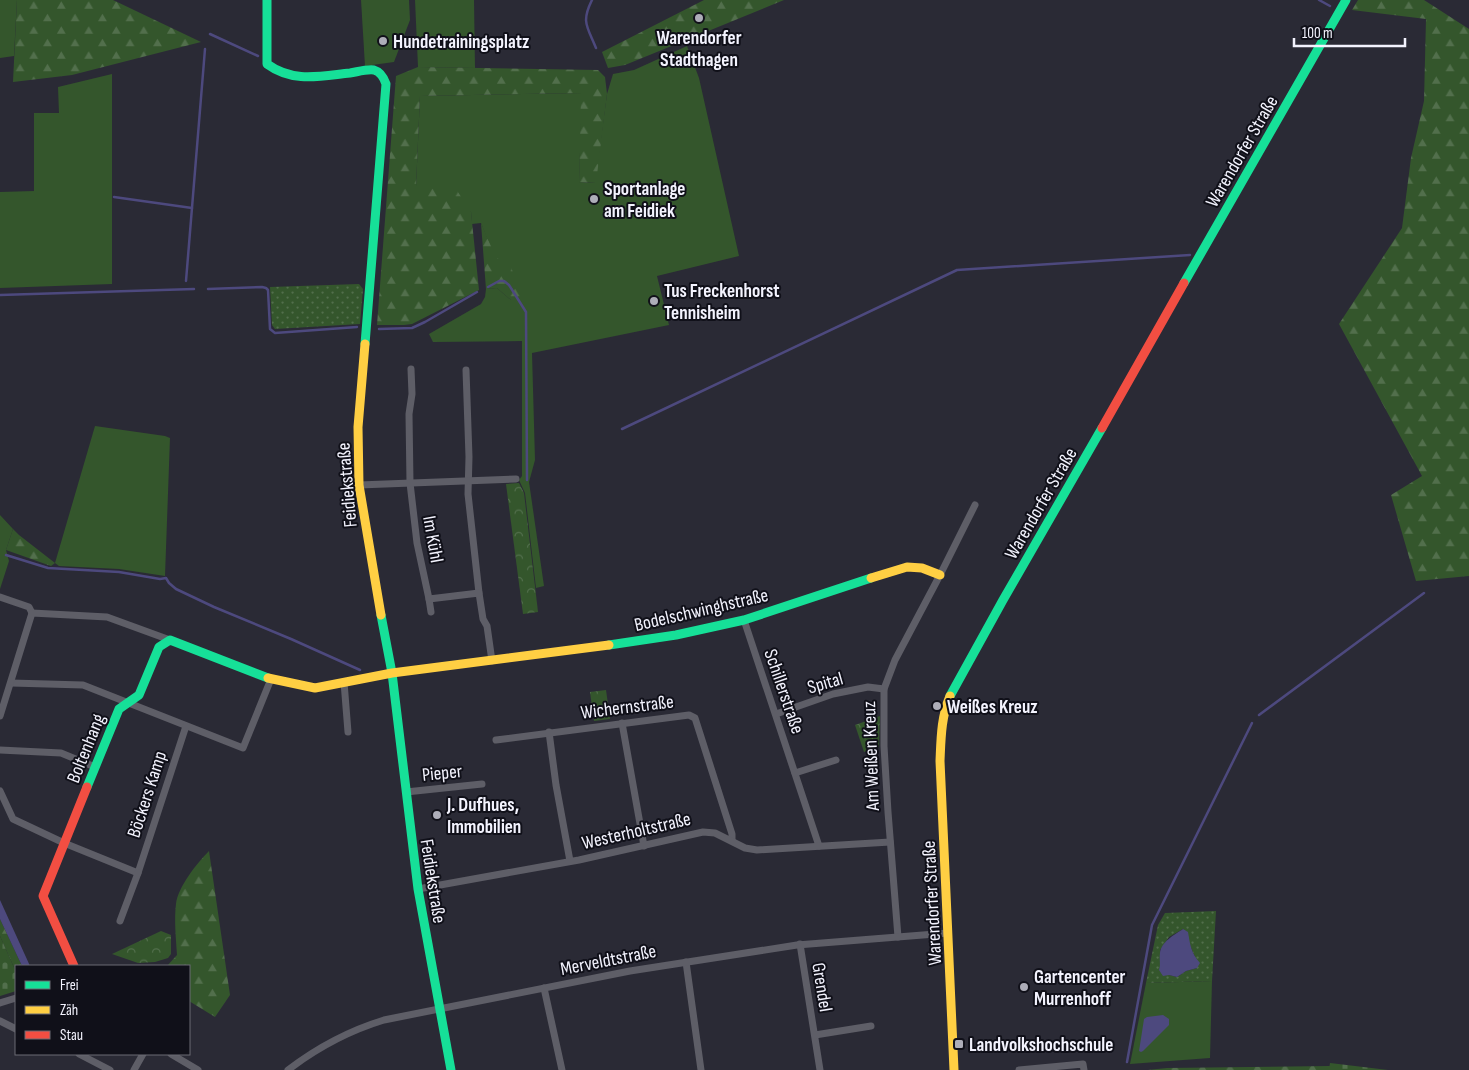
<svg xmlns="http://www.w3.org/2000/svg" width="1469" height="1070" viewBox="0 0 1469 1070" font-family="'Sofia Sans Condensed',sans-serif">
<defs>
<pattern id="forest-firs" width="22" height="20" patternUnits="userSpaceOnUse" patternTransform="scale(1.25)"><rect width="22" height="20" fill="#34562c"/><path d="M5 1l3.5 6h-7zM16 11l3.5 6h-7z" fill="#526f4c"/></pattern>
<pattern id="cemetery-stones" width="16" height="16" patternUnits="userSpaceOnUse" patternTransform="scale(1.25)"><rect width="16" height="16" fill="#34562c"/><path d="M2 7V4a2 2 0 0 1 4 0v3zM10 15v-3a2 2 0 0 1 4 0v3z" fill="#526f4c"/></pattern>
<pattern id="park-crowns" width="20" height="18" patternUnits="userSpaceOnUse" patternTransform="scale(1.25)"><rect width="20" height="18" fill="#34562c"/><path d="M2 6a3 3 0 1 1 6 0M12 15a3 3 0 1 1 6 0" fill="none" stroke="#526f4c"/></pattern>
<pattern id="garden-dots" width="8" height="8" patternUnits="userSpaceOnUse" patternTransform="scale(1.25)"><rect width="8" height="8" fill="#34562c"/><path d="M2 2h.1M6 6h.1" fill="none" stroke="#526f4c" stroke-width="1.8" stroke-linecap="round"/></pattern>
</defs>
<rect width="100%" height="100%" fill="#2a2a35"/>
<g fill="#34562c">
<path d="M 0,0 L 17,0 L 14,56 L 0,58 Z"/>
<path d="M 361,0 L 409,0 L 410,20 L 394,62 L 365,66 Z"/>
<path d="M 415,0 L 474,0 L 475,68 L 418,67 Z"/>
<path d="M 687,46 L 699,78 L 739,256 L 657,276 L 669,325 L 532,353 L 535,460 L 529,482 L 544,586 L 536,588 L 525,493 L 519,480 L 522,476 L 522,341 L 433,342 L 429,334 L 481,304 L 485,297 L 486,289 L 497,288 L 511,300 L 481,223 L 472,224 L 471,212 L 416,186 L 420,96 L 582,93 L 579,182 L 595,183 L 607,94 L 613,74 L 634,70 Z"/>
<path d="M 112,74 L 112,284 L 0,288 L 0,192 L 34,191 L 34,113 L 59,113 L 58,87 Z"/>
<path d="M 95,426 L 165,436 L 170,438 L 165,576 L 119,569 L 59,566 L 55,563 Z"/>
<path d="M 0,515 L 13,529 L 6,550 L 9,561 L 0,589 Z"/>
<path d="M 1212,981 L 1210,1058 L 1130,1064 L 1146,983 Z"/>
</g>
<g fill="url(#forest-firs)">
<path d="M 17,0 L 113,0 L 201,42 L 72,75 L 13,82 Z"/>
<path d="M 704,0 L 784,0 L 625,65 L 608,68 L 602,52 Z"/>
<path d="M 1358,0 L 1424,0 L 1469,29 L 1469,576 L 1416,581 L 1391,495 L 1422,476 L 1339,324 L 1402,228 L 1411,158 L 1424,101 L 1426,19 L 1352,10 Z"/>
<path d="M 418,67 L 598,70 L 605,77 L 607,94 L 596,183 L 579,182 L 581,93 L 420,96 L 416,186 L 454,186 L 471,212 L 479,290 L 412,324 L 404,325 L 377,325 L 396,76 Z"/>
<path d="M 481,223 L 496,258 L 510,263 L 520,296 L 516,301 L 511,300 L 497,288 L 486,289 Z"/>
<path d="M 13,529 L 19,535 L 55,563 L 51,566 L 6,550 Z"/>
<path d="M 209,851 L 230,995 L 215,1017 L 189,1001 L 189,966 L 167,966 L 177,955 C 176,938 174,920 176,904 C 178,887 197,863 209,851 Z"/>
<path d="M 0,919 L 22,966 L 16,966 L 16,972 L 0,936 Z"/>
<path d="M 1330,1066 L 1362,1070 L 1148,1070 L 1167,1068 Z"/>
</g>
<g fill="url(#cemetery-stones)">
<path d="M 0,936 L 16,972 L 16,991 L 0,996 Z"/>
<path d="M 1330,1063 L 1388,1070 L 1329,1070 Z"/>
</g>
<g fill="url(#park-crowns)">
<path d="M 519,483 L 524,493 L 538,612 L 523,614 L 506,484 Z"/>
<path d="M 606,690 L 610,719 L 594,721 L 590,692 Z"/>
<path d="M 880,716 L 879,747 L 864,752 L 855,725 Z"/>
<path d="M 161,931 L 171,935 L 171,954 L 168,958 L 155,962 L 138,963 L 112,954 Z"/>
</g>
<g fill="url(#garden-dots)" fill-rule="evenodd">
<path d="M 359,284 L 363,289 L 360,324 L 275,329 L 272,325 L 270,287 Z"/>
<path d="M 1216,911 L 1212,981 L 1146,983 L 1158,925 L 1165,913 ZM 1183,929 L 1195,957 L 1197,968 L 1186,971 L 1177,977 L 1169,975 L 1161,964 L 1160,950 L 1169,937 Z"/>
</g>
<g fill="#4d497e">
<path d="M 0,900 L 30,966 L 22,966 L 0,919 Z"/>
<path d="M 1183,929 L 1188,932 C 1190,944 1191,953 1200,963 L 1197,968 L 1186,971 L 1177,977 L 1169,975 L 1163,976 L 1159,970 C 1161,964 1159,959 1160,953 C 1161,942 1174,935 1183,929 Z"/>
<path d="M 1163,1015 L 1169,1019 L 1169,1025 L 1143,1051 L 1141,1052 L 1139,1051 L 1144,1019 L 1147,1017 Z"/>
</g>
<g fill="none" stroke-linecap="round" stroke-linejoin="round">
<g stroke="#4d497e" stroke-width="2.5">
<path d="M 592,0 C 581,22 587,26 596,48"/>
<path d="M 1319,0 L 1330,6"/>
<path d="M 210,34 L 258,56"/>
<path d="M 114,197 L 192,208"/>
<path d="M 186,281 L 205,49"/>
<path d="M 488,287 L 499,281 L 504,281 L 509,285 L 526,312 L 527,480"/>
<path d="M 208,289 L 262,287 L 266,288 L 268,290 L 270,329 L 275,333 L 357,327"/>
<path d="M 0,295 L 194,289"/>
<path d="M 379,329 L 412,328 L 425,322 L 477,292"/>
<path d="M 622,429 L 957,270 L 1190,255"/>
<path d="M 6,555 L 48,568 L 119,572 L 160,579 L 166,578 L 169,583 L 176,589 L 214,607 L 291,639 L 360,670"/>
<path d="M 1259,715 L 1424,593"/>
<path d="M 1127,1062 L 1152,925 L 1252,723"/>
</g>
<g stroke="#5e5e67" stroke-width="7">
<path d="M 411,369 L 412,394 L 409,414 L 410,483 L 417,543 L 429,599 L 431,612"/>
<path d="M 466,370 L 469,457 L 468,494 L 479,593 L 483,619 L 487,626 L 492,661"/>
<path d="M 359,485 L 516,479"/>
<path d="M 0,597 L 29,607 L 32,613"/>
<path d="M 429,599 L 479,593"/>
<path d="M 744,620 L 819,846"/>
<path d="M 344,682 L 348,732"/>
<path d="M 11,683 L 83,685 L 243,748 L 271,679"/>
<path d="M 776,714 L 833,694 L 868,687 L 884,689"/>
<path d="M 0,716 L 32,613 L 107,617 L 170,640"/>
<path d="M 622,723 L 644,846"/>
<path d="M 549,732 L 556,785 L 570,861"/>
<path d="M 496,740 L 689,715 L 695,718 L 732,834 L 732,840"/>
<path d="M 0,750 L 61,753 L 95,767"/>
<path d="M 795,773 L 836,760"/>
<path d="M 0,791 L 13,819 L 64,843 L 138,873 L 186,726"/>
<path d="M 406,792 L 482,784"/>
<path d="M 418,889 L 579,860 L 703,832 L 715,833 L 745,848 L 757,850 L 890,842"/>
<path d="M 120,921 L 138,873"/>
<path d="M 898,937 L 888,812 L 884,746 L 884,689 L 895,660 L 940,575 L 975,505"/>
<path d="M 800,944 L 820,1070"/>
<path d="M 686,962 L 701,1070"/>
<path d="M 544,988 L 562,1070"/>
<path d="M 0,1003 L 16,998"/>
<path d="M 0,1021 L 16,1029"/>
<path d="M 815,1035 L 871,1026"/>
<path d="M 79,1054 L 110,1070"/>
<path d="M 171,1054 L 198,1070"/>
<path d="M 134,1070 L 143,1054"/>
<path d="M 288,1070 C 318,1047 348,1031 384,1020 L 630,971 L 797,945 L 948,933"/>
<path d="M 1019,1070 L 1083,1064 L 1084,1070"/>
</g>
<g stroke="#16e098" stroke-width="9">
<path d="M 267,0 L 267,64 C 293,83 320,76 350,73 C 357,72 366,69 374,70 C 381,72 384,78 386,84 L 365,344"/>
<path d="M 1184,283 L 1346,0"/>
<path d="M 381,615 L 392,673 L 418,889 L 451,1070"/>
<path d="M 609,645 L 676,635 L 744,620 L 871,578"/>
<path d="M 950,696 L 1003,600 L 1102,428"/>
<path d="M 87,787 L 119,709 L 139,695 L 159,647 L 170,640 L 268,678"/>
</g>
<g stroke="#ffcf43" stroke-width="9">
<path d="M 365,344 L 358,427 L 359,485 L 381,615"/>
<path d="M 871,578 L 907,567 L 922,568 L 940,575"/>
<path d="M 268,678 L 315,688 L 392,673 L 609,645"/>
<path d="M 950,696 C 941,717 941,739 940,761 L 954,1070"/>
</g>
<g stroke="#f24e42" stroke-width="9">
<path d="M 1102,428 L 1184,283"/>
<path d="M 74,966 L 43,896 L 87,787"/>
</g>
</g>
<g fill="#adadb8" stroke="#101019" stroke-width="2">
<circle cx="699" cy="18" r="5"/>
<circle cx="383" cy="41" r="5"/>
<circle cx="594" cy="199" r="5"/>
<circle cx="654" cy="301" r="5"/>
<circle cx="937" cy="706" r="5"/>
<circle cx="437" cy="815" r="5"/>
<circle cx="1024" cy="987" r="5"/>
<rect x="954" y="1039" width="10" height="10" rx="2.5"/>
</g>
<g text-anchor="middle" stroke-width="4" stroke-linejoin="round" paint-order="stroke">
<g font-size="19" font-weight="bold" fill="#f3f3fe" stroke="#101019" text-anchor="start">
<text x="699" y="44" text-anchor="middle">Warendorfer<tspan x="699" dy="22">Stadthagen</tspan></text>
<text x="393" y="48">Hundetrainingsplatz</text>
<text x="604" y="195">Sportanlage<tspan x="604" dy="22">am Feidiek</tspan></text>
<text x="664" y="297">Tus Freckenhorst<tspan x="664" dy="22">Tennisheim</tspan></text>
<text x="947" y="713">Weißes Kreuz</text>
<text x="447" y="811">J. Dufhues,<tspan x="447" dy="22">Immobilien</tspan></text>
<text x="1034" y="983">Gartencenter<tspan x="1034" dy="22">Murrenhoff</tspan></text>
<text x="969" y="1051">Landvolkshochschule</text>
</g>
<g font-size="19" fill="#f3f3fe" stroke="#101019">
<text transform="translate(1241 151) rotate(-60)" y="7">Warendorfer Straße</text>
<text transform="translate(346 485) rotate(-95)" y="7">Feidiekstraße</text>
<text transform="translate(1040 503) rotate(-60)" y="7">Warendorfer Straße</text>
<text transform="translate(434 539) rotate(80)" y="7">Im Kühl</text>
<text transform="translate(701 609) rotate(-13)" y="7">Bodelschwinghstraße</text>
<text transform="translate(825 682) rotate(-16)" y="7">Spital</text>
<text transform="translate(785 691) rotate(71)" y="7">Schillerstraße</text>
<text transform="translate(627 706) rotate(-7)" y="7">Wichernstraße</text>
<text transform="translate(85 748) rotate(-68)" y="7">Boltenhang</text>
<text transform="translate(870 756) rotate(-92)" y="7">Am Weißen Kreuz</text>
<text transform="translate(442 772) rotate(-6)" y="7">Pieper</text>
<text transform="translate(146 794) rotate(-72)" y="7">Böckers Kamp</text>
<text transform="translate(636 830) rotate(-13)" y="7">Westerholtstraße</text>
<text transform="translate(434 881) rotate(81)" y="7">Feidiekstraße</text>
<text transform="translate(931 903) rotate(-93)" y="7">Warendorfer Straße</text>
<text transform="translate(608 959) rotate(-11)" y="7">Merveldtstraße</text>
<text transform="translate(823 987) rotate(81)" y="7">Grendel</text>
</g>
</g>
<rect x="15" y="965" width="175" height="90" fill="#101019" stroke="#6b6b75"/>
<rect x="25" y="981" width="25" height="8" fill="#16e098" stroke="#6b6b75"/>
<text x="60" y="990" font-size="15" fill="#f3f3fe">Frei</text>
<rect x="25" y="1006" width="25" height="8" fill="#ffcf43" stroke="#6b6b75"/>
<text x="60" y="1015" font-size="15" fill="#f3f3fe">Zäh</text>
<rect x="25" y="1031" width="25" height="8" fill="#f24e42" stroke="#6b6b75"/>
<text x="60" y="1040" font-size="15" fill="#f3f3fe">Stau</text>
<path d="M1294 38v8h111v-8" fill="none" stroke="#f3f3fe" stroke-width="2.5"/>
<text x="1302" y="38" font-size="15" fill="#f3f3fe" stroke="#101019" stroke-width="4" paint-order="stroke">100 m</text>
</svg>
